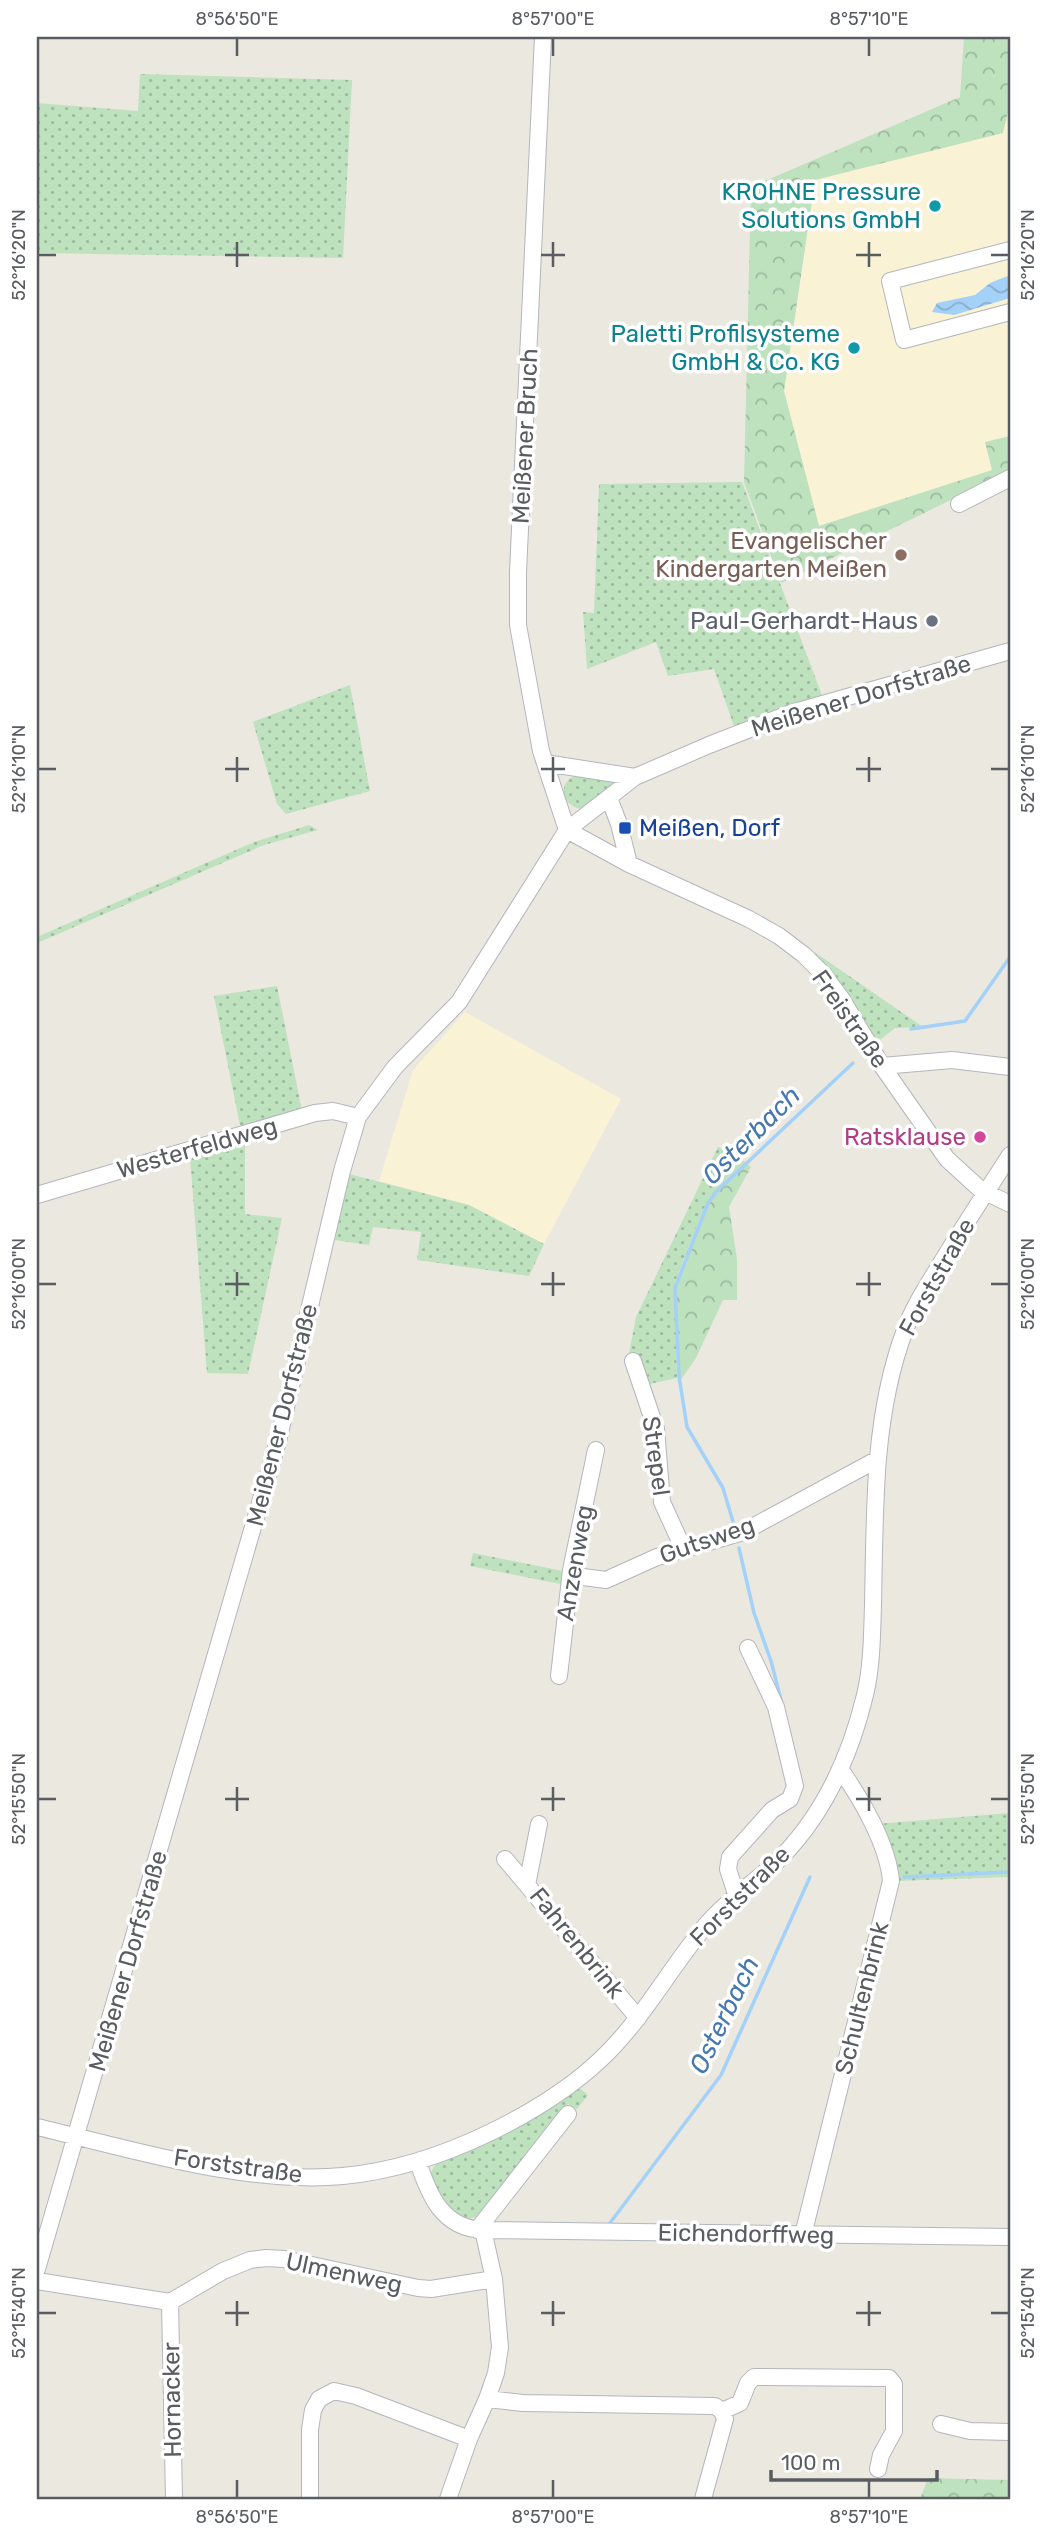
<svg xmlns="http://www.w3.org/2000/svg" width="1047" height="2536" font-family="Rubik,sans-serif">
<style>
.commercial{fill:#faf2d5}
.green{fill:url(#green-dots)}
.forest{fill:url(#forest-crowns)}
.water{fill:url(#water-waves)}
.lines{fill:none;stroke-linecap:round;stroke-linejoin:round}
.stream{stroke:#a3d1f8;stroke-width:3.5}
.minor-casing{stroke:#b3b6ba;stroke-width:18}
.minor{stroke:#fff;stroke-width:16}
.ticks{fill:none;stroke:#595c60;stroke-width:2.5}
.culture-dot{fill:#0f9aa8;stroke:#fff;stroke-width:2.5}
.education-dot{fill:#8d6e63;stroke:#fff;stroke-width:2.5}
.worship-dot{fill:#6b7280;stroke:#fff;stroke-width:2.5}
.transit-dot{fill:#1a4fb4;stroke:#fff;stroke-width:2.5}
.hotel-dot{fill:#d1479c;stroke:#fff;stroke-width:2.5}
.labels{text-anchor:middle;stroke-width:7;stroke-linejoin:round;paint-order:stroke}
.culture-label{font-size:24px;fill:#0d838f;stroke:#fff;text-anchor:end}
.street-label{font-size:24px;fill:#595c60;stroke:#fff}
.education-label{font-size:24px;fill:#785e54;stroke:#fff;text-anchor:end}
.worship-label{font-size:24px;fill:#5b616d;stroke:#fff;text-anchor:end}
.transit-label{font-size:24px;fill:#164399;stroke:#fff;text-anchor:start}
.hotel-label{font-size:24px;fill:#b23c85;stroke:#fff;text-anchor:end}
.water-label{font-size:26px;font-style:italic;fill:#4578b0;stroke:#fff}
.neatline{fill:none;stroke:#595c60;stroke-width:2.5}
.ticks-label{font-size:18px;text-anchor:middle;fill:#595c60}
</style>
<defs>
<pattern id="green-dots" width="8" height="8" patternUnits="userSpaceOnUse" patternTransform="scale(1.75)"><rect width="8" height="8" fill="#bee1be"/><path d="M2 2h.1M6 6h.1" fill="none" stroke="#9dba9e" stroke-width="1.8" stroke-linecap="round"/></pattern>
<pattern id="forest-crowns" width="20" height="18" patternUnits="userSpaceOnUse" patternTransform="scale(1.75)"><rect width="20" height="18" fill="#bee1be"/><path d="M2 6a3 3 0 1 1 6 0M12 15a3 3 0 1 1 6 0" fill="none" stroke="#9dba9e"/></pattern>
<pattern id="water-waves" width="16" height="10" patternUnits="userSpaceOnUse" patternTransform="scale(1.75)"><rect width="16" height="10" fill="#a3d1f8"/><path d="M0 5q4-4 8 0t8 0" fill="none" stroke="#88adcc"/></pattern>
</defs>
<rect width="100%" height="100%" fill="#ebe8e0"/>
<!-- commercial -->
<path class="commercial" d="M1010,104V436L985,442L992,470L819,526L784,391L815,180L1002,133Z
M465,1012L621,1099L544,1244L469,1205L379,1181L413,1070Z"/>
<!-- green -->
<path class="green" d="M140,74L352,80L343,258L37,253V103L138,111Z
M742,482L823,698L734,726L714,669L668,676L656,642L587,669L583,612L594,613L599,484Z
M350,685L370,791L286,814L277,804L253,722Z
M580,774L615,782V786L582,809C559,806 557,779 580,774Z
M309,825L318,830L264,845L37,943V937L254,842Z
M813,951L923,1027L895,1028L875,1044Z
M277,986L302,1111L241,1130L214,996Z
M245,1143V1214L282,1218L248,1374L207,1373L190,1157Z
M718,1147L746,1162L713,1190L702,1212L675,1282L677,1378L645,1385L635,1354H629L636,1317Z
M349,1174L469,1205L544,1244L529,1276L417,1260L421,1232L373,1227L369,1245L335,1240Z
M473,1553L568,1572L565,1585L470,1566Z
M1010,1813V1877L896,1881L876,1824Z
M577,2086L588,2095L577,2109L568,2104L489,2208C468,2228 454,2217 440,2195C437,2191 432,2185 430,2180C429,2174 433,2168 436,2164Z"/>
<!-- forest -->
<path class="forest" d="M964,37H1010V104L1003,133L815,180L784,391L819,526L992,470L985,442L1010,436V471L781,583L744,482L751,187L960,97Z
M746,1162L751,1167L729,1207L737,1259V1300H723L696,1358L678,1384L675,1283L702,1212L713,1190Z
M928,2478L1010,2480V2499H920Z"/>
<!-- water -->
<path class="water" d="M1010,275V298L954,315L932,312L937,303L975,295L990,283Z"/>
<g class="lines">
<!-- stream -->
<path class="stream" d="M911,1029L965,1021L1010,957
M734,1525L723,1488L687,1427L679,1376L675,1288L708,1203L716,1192L853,1063
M739,1548L754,1613L771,1661L782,1704
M904,1877L1010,1872
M607,2227L721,2075L810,1877"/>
<defs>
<path id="minor" d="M543,37L518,572V625L541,751L567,830
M1010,250L890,281L904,340L1010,312
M959,504L1010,478
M545,763L635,777
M609,798L619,824L629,864
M567,830L629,864L749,919L779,936L804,955L824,975L841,998L882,1066L947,1159L981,1190L1010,1204
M882,1066L952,1060L1010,1067
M37,1195L315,1113L333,1111L358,1117
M633,1361L656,1429L662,1502L683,1548
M571,1570L576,1576L606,1580L657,1557L743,1532L878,1459
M559,1676L571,1570L596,1450
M539,1824L527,1885L638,2018
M505,1859L527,1885
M736,1894L728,1869L730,1857L772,1810L790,1799L795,1786L776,1707L748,1648
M37,2127C132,2149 245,2185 343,2176C395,2171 444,2155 491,2132C530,2113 568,2090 600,2060C642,2021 669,1969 706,1925C725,1902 750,1886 773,1865C821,1821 850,1758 865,1695C872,1666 872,1635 873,1605C874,1556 874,1507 878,1458C882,1414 889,1372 905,1330C912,1310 924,1291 935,1273C959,1233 985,1194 1010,1155
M418,2162C429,2195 442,2228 483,2230L494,2279L500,2347L496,2373L487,2399L469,2439L448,2499
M477,2230L568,2114
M483,2230L1010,2237
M803,2235L891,1881C888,1845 861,1798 840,1769
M37,2269L278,1441L342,1171L358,1117L395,1067L459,1002L567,830L635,777L709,745L791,713L1010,651
M37,2281L170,2302L223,2271L250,2260L266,2258L284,2259L418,2288L431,2289L494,2279
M170,2302L174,2499
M487,2399L523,2403L715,2406L722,2411L725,2419L703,2499
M722,2411L740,2403L748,2383L754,2377L889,2378L894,2384V2431L881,2455L878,2469
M941,2424L970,2431L1010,2432
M310,2499V2430L313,2410L319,2399L334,2391L356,2396L469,2439"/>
</defs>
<!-- minor casing -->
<use href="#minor" class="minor-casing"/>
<!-- minor -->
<use href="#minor" class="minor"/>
</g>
<!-- ticks -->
<path class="ticks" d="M237,38V56M553,38V56M869,38V56M237,242V267M553,242V267M869,242V267M38,255H56M225,255H249M541,255H565M856,255H881M991,255H1009M237,757V782M553,757V782M869,757V782M38,769H56M225,769H249M541,769H565M856,769H881M991,769H1009M237,1272V1296M553,1272V1296M869,1272V1296M38,1284H56M225,1284H249M541,1284H565M856,1284H881M991,1284H1009M237,1787V1811M553,1787V1811M869,1787V1811M38,1799H56M225,1799H249M541,1799H565M856,1799H881M991,1799H1009M237,2301V2326M553,2301V2326M869,2301V2326M38,2313H56M225,2313H249M541,2313H565M856,2313H881M991,2313H1009M237,2480V2498M553,2480V2498M869,2480V2498"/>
<!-- markers -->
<g class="culture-dot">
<circle cx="935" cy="206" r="7"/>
<circle cx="854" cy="348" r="7"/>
</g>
<circle class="education-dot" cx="901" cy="555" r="7"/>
<circle class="worship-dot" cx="932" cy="621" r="7"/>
<rect class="transit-dot" x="618" y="821" width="14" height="14" rx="3.5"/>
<circle class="hotel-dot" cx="980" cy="1137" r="7"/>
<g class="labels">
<!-- culture labels -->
<g class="culture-label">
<text x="921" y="200">KROHNE Pressure<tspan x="921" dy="28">Solutions GmbH</tspan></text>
<text x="840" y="342">Paletti Profilsysteme<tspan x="840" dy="28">GmbH &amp; Co. KG</tspan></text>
</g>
<!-- street labels -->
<g class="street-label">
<text transform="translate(525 436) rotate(-87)" y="8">Meißener Bruch</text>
<text transform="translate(861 696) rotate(-17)" y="8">Meißener Dorfstraße</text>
<text transform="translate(850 1019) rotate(55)" y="8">Freistraße</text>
<text transform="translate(197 1148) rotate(-16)" y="8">Westerfeldweg</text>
<text transform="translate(937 1277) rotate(-61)" y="8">Forststraße</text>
<text transform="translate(282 1415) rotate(-76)" y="8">Meißener Dorfstraße</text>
<text transform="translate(656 1456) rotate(82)" y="8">Strepel</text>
<text transform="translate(707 1540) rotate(-19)" y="8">Gutsweg</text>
<text transform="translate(575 1563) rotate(-80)" y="8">Anzenweg</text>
<text transform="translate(740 1896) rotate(-45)" y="8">Forststraße</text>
<text transform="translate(577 1943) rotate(51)" y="8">Fahrenbrink</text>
<text transform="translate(128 1961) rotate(-74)" y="8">Meißener Dorfstraße</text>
<text transform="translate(862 1998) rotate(-76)" y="8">Schultenbrink</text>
<text transform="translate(238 2166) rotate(8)" y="8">Forststraße</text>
<text transform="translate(746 2234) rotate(1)" y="8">Eichendorffweg</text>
<text transform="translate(344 2273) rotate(12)" y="8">Ulmenweg</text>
<text transform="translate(172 2400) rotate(-91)" y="8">Hornacker</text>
</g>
<!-- education labels -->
<g class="education-label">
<text x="887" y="549">Evangelischer<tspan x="887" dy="28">Kindergarten Meißen</tspan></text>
</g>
<!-- worship labels -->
<g class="worship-label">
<text x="918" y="629">Paul-Gerhardt-Haus</text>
</g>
<!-- transit labels -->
<g class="transit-label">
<text x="639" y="836">Meißen, Dorf</text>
</g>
<!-- hotel labels -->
<g class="hotel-label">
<text x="966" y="1145">Ratsklause</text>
</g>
<!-- water labels -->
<g class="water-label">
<text transform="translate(751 1135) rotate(-45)" y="9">Osterbach</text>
<text transform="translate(724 2015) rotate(-64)" y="9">Osterbach</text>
</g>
</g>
<!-- border -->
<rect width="1047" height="2536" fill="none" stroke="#ffffff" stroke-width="77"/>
<!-- scale -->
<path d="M771 2470v10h166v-10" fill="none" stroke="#595c60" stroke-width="3.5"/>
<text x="781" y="2470" font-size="21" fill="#595c60" stroke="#ffffff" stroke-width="5" paint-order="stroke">100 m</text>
<rect x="38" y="38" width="971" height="2460" class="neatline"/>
<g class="ticks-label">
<text x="237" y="25">8°56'50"E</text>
<text x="553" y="25">8°57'00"E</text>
<text x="869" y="25">8°57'10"E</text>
<text transform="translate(19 255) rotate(-90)" y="6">52°16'20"N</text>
<text transform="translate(1028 255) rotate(-90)" y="6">52°16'20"N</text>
<text transform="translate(19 769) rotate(-90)" y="6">52°16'10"N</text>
<text transform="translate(1028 769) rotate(-90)" y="6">52°16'10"N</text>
<text transform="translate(19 1284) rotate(-90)" y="6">52°16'00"N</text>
<text transform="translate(1028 1284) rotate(-90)" y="6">52°16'00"N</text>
<text transform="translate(19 1799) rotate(-90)" y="6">52°15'50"N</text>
<text transform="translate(1028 1799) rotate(-90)" y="6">52°15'50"N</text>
<text transform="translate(19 2313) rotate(-90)" y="6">52°15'40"N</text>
<text transform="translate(1028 2313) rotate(-90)" y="6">52°15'40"N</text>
<text x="237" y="2523">8°56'50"E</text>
<text x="553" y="2523">8°57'00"E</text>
<text x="869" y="2523">8°57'10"E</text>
</g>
</svg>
